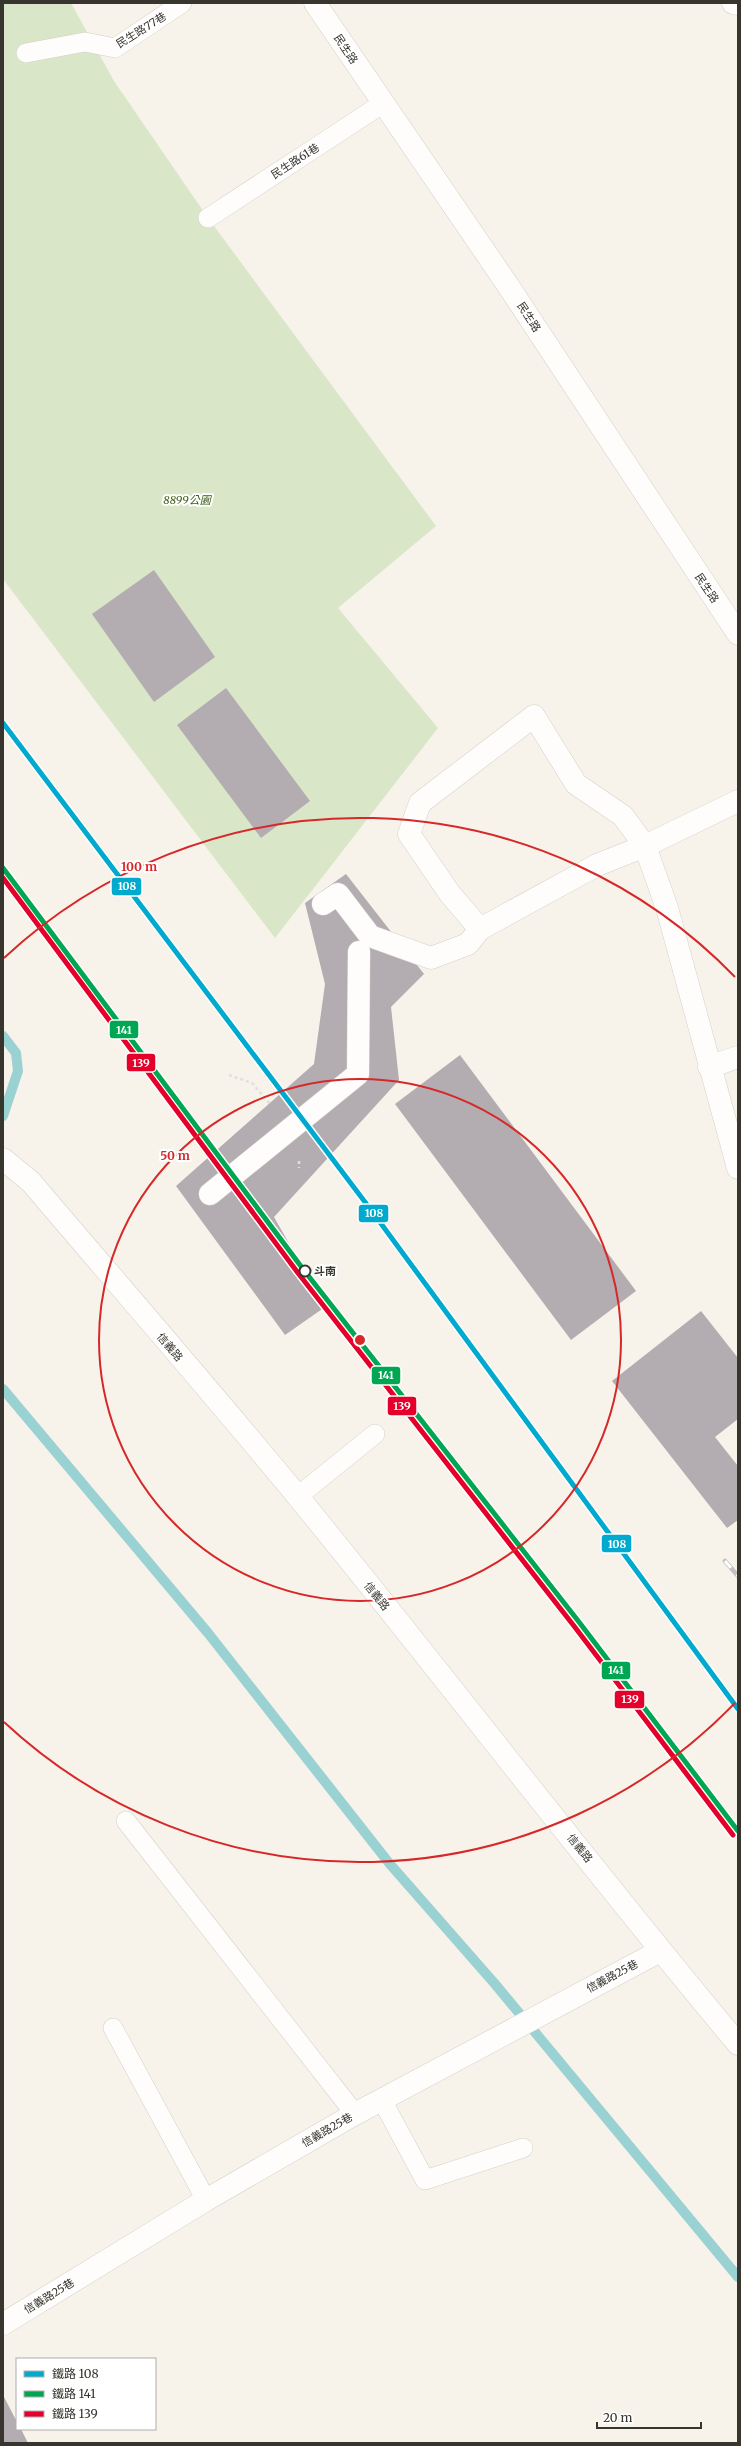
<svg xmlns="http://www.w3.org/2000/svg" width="741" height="2446" font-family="Merriweather,'Noto Sans TC',serif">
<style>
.park{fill:#d9e6c8}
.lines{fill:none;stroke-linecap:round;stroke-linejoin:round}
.stream{stroke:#9ad1d3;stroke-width:10}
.building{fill:#b3acb1}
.service-casing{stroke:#d3d0c8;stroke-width:20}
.pedestrian-casing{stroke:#d3d0c8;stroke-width:23}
.minor-casing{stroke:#d3d0c8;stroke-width:23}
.tertiary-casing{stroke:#d3d0c8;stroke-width:23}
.path{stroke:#e0dfdc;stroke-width:2.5;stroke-dasharray:3 3;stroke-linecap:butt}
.service{stroke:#fefdfc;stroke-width:19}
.pedestrian{stroke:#fefdfc;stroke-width:22}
.minor{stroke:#fefdfc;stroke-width:22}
.tertiary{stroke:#fefdfc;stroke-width:22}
.rail-casing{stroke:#c1c1bf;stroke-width:4.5}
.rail{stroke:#fff;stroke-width:3;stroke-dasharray:9;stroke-linecap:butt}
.rail-1-casing{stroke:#fff;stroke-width:8}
.rail-2-casing{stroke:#fff;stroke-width:8}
.rail-3-casing{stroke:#fff;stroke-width:8}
.rail-1{stroke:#00a9ce;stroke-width:5}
.rail-2{stroke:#00a651;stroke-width:5}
.rail-3{stroke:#e4002b;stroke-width:5}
.ring{fill:none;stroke:#d62828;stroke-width:2}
.stop-dot{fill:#fff;stroke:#37352e;stroke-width:2}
.labels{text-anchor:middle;stroke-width:4;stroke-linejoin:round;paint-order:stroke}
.street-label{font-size:11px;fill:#37352e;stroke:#fff}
.park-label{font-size:11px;font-style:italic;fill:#395c0f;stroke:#fff}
.stop-label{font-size:11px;font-weight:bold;fill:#37352e;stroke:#fff;text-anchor:start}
.centre{fill:#d62828;stroke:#fff;stroke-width:2}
.ring-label{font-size:12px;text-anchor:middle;font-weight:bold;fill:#d62828;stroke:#fff;stroke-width:4;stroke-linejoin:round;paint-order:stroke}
.line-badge{stroke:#fff;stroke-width:1.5}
.badge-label{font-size:11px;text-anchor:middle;font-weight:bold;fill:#fff}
</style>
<rect width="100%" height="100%" fill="#f7f3ea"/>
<!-- park -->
<path class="park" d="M3,3H71L114,81L208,218L436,526L338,608L438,728L275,938L3,579Z"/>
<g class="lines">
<!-- stream -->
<path class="stream" d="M3,1036L16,1053L18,1071L3,1116
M3,1389L208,1633L389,1863L495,1984L738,2277"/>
</g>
<!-- building -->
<path class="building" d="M154,570L215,657L154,702L92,614Z
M226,688L310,801L261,838L177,725Z
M346,874L424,974L391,1007L399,1080L274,1217L325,1307L285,1335L176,1186L314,1064L325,984L305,903Z
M460,1055L636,1291L571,1340L395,1104Z
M701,1311L738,1358V1419L715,1437L738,1466V1520L727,1528L612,1381Z
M3,2395L17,2422V2429H21L28,2443H3Z"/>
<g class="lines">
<defs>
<path id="service" d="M26,53L85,42L115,48L182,3
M208,218L382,104
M297,1497L375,1434
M126,1821L355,2114
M113,2028L206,2200
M382,2100L425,2180L523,2148"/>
<path id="pedestrian" d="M323,904L338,894L370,936L431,958L468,944L480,929
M210,1194L358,1074L359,952"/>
<path id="minor" d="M315,3L507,284L738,634
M733,3L738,4
M738,801L645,846L597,865L480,929L450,894L409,834L420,803L534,716L576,784L623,816L645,846L667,908L738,1168
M709,1067L738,1057
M3,2324L206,2200L355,2114L660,1951"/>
<path id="tertiary" d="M3,1159L31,1182C120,1287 211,1391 299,1498C447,1679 588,1865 738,2044"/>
</defs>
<!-- service casing -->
<use href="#service" class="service-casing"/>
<!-- pedestrian casing -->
<use href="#pedestrian" class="pedestrian-casing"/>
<!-- minor casing -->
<use href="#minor" class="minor-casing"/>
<!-- tertiary casing -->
<use href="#tertiary" class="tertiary-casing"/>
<!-- path -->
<path class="path" d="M229,1075L252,1083L271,1105
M299,1161V1168"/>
<!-- service -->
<use href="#service" class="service"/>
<!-- pedestrian -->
<use href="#pedestrian" class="pedestrian"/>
<!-- minor -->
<use href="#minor" class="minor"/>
<!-- tertiary -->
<use href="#tertiary" class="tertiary"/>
<defs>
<path id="rail" d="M725,1561L738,1576"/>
</defs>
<!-- rail casing -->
<use href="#rail" class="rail-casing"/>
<!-- rail -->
<use href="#rail" class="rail"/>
<defs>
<path id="rail-1" d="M3,723L371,1210L738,1709"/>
<path id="rail-2" d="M3,868L303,1269L579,1622L738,1831"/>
<path id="rail-3" d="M3,878L298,1273L574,1626L733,1835"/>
</defs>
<!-- rail-1 casing -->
<use href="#rail-1" class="rail-1-casing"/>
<!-- rail-2 casing -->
<use href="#rail-2" class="rail-2-casing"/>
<!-- rail-3 casing -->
<use href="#rail-3" class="rail-3-casing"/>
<!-- rail-1 -->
<use href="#rail-1" class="rail-1"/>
<!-- rail-2 -->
<use href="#rail-2" class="rail-2"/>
<!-- rail-3 -->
<use href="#rail-3" class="rail-3"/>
</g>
<!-- distance rings -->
<g class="ring">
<circle cx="360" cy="1340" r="261"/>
<path d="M735 1703A522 522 0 0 1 4 1722M4 958A522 522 0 0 1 735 977"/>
</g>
<!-- markers -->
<circle class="stop-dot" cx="305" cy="1271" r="5.5"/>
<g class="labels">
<!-- street labels -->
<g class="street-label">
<text transform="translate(141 30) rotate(-32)" y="4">民生路77巷</text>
<text transform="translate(346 49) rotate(56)" y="4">民生路</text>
<text transform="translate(295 161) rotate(-33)" y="4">民生路61巷</text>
<text transform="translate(529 317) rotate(57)" y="4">民生路</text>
<text transform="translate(707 588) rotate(56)" y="4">民生路</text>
<text transform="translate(170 1347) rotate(50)" y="4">信義路</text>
<text transform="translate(377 1596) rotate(51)" y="4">信義路</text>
<text transform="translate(580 1848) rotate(51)" y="4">信義路</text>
<text transform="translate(612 1976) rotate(-28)" y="4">信義路25巷</text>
<text transform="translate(327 2130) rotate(-30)" y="4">信義路25巷</text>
<text transform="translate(49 2296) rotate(-31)" y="4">信義路25巷</text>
</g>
<!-- park labels -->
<g class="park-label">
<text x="187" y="504">8899公園</text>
</g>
<!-- stop labels -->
<g class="stop-label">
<text x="314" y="1275">斗南</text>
</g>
</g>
<circle cx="360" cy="1340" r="6" class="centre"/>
<g class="ring-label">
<text x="139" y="871">100 m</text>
<text x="175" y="1160">50 m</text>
</g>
<g class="line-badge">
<rect x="111" y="877" width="31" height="19" rx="4" fill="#00a9ce"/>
<rect x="109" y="1020" width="30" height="19" rx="4" fill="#00a651"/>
<rect x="126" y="1053" width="30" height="19" rx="4" fill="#e4002b"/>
<rect x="358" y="1204" width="31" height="19" rx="4" fill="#00a9ce"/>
<rect x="371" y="1366" width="30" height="19" rx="4" fill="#00a651"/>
<rect x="387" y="1396" width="30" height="20" rx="4" fill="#e4002b"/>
<rect x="601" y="1534" width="31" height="19" rx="4" fill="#00a9ce"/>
<rect x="601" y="1661" width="30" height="19" rx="4" fill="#00a651"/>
<rect x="614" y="1690" width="31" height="19" rx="4" fill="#e4002b"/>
</g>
<g class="badge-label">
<text x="127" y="890">108</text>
<text x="124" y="1034">141</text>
<text x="141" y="1067">139</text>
<text x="374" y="1217">108</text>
<text x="386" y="1379">141</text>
<text x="402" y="1410">139</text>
<text x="617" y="1548">108</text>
<text x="616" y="1674">141</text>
<text x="630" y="1703">139</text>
</g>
<!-- border -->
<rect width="741" height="2446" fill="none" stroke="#37352e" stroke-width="8"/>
<!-- legend -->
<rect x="16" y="2358" width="140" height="72" fill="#ffffff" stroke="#afaeab"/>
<rect x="24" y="2371" width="20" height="6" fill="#00a9ce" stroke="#afaeab"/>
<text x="52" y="2378" font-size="12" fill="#37352e">鐵路 108</text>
<rect x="24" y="2391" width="20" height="6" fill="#00a651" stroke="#afaeab"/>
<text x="52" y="2398" font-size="12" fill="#37352e">鐵路 141</text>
<rect x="24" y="2411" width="20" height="6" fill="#e4002b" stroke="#afaeab"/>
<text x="52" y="2418" font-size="12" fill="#37352e">鐵路 139</text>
<!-- scale -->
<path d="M597 2422v6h104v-6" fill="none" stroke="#37352e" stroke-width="2"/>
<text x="603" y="2422" font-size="12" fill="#37352e" stroke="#ffffff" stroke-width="3" paint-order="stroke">20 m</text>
</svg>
